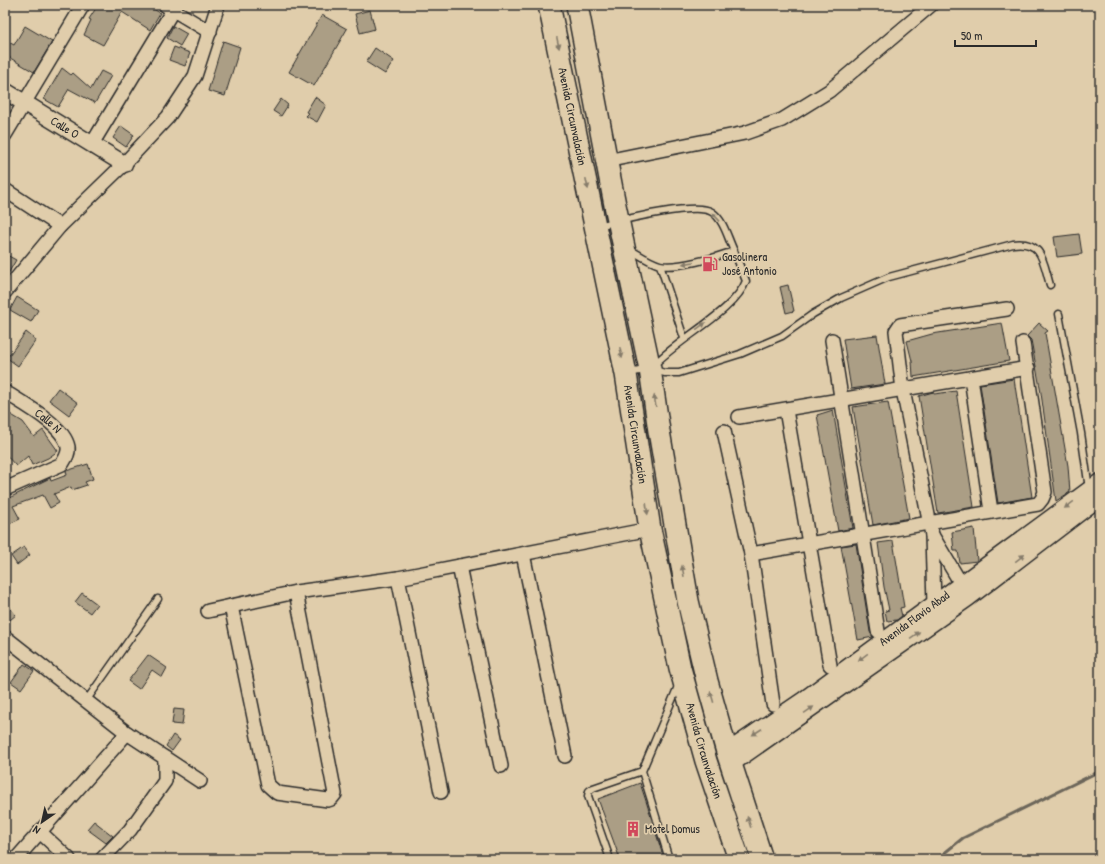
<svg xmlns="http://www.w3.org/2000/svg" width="1105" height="864" font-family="'Patrick Hand',sans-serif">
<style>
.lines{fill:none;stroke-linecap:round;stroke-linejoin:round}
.stream{stroke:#6c665a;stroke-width:3}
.building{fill:#ab9e85;stroke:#2b2b2b}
.service-casing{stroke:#2b2b2b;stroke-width:9}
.minor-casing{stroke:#2b2b2b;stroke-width:16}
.tertiary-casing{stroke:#2b2b2b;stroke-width:19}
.trunk-casing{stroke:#2b2b2b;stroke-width:24}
.service{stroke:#e0cdab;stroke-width:6}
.minor{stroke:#e0cdab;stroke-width:13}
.tertiary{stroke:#e0cdab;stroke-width:16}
.trunk{stroke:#e0cdab;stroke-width:21}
.oneway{fill:#867c6b}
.labels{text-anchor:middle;stroke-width:3.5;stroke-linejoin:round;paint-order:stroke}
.street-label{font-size:12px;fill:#2b2b2b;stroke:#e0cdab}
.poi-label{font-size:12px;fill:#2b2b2b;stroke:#e0cdab;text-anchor:start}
</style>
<rect width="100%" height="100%" fill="#e0cdab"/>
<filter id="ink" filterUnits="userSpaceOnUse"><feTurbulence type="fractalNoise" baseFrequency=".025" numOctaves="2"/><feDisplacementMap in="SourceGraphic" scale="8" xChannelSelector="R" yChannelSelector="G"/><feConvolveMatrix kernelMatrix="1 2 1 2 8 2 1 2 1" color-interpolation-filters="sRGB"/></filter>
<g filter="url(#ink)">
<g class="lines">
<!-- stream -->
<path class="stream" d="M937,859L963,838L1100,771"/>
</g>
<!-- building -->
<path class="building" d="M98,5H147L160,13L150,30L122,12L103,45L84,35L91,20L89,19Z
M370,10L375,29L360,33L355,14Z
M322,15L347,29L314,86L289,72Z
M25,26L52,42L34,72L5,55V40L14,45Z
M173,26L187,34L180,46L167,38Z
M223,41L240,47L225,96L208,91Z
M174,47L190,53L185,66L169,60Z
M375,48L394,61L385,74L366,62Z
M62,68L71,75L73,73L91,89L101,71L111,76L95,103L69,89L58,107L44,99Z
M315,97L326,105L317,122L306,116L309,113L306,112Z
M281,99L288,105L281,116L273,111Z
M121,126L134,135L126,147L113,138Z
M1079,234L1082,254L1057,257L1054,237Z
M5,254L16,260L5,279Z
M788,285L794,311L786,313L780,287Z
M17,297L38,310L31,322L10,310Z
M1002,323L1009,361L913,377L912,361L907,341L932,334Z
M1039,323L1048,331L1045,333L1068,466L1070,492L1056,501L1041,393L1031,340L1027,336Z
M26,332L36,340L18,366L7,358Z
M877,335L885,384L851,389L843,339Z
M1014,379L1032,497L998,503L980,384Z
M58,388L78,403L69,415L49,400Z
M956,391L974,507L938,513L919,396L933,392L934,394Z
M888,402L909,518L873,525L853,407Z
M833,410L853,528L838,531L817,415Z
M5,411L23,422L34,437L43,430L58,451L48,458L32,465L28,456L16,466L5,454Z
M88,464L93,479L85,482L87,485L72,490L71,487L54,494L59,503L50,508L43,495L13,506L20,519L9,524L5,517V497L9,498L50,478L51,481L67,475L66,471Z
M974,528L977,561L960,563L958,551H954L952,532Z
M893,541L904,607L900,608L902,616L897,620L887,621L885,611L889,610L884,587L878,543Z
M856,544L870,632L873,637L858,640L841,546Z
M24,547L30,555L17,565L11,556Z
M82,593L97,604L90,613L75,602Z
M5,603L16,615L5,624Z
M148,655L167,668L162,677L152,670L139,689L128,681Z
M24,664L34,671L21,689L11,682Z
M174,709L184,710L182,725L172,724Z
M173,735L180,740L172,751L166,746Z
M640,783L646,801L664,859H620L598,799Z
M94,821L113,836L106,843L87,829Z"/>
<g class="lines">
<defs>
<path id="service" d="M598,226C619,221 695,201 712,212C724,220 728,239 734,251
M629,249C638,254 649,262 660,265C676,269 717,257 734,251L746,281C735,311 678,339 654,365
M660,265L684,338
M1059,314L1081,433L1089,489
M629,373L650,369L665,373H679L740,354L782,336L813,314L841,298L889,277L1013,244C1043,240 1043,262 1050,285
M86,701L158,599
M610,859L588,796L589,791L593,788L642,771
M669,859L642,771L679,684"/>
<g id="minor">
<path d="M165,5L210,32"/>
<path d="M5,135L83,5"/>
<path d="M92,144L173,10"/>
<path d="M606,161L745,133L782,120L829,91L931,5"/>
<path d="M5,190L60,226"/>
<path d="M5,292L60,226L124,164L168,117L195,76L218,5"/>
<path d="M832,340L878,631"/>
<path d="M971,378L991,511"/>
<path id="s1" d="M5,392C22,403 64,425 68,447C69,454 65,459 62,464L5,489"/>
<path d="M786,410L830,665"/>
<path d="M739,417L1028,368"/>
<path d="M724,431L751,554L773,704"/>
<path d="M932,535L966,592"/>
<path d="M523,554L565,756"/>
<path d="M751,554L1038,504L1042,499L1045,492L1023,343"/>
<path d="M459,566L501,766"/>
<path d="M398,578L441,792"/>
<path d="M231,606L268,785L277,793L328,800L331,799L335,794L296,592"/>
<path d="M208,611L296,592L398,578L650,529"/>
<path d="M937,611L934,605L932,535L903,390L896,331L900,325L1007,309"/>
<path d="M5,637L127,733L200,781"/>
<path d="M40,832L69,859"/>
<path d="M16,859L127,733"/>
<path d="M102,859L130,830L165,781V758"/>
</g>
<g id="tertiary">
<path id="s2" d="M5,91L124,164"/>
<path id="s3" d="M727,752L805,699L1100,482"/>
<path d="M731,764L968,598L1100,497"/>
</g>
<g id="trunk">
<path id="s4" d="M549,5L626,374L650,529L680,668L706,761L739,859"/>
<path d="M577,5L615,205L650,369L659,431L688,601L707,681L727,752L762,859"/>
</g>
</defs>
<!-- service casing -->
<use href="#service" class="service-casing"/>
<!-- minor casing -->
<use href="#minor" class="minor-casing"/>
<!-- tertiary casing -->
<use href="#tertiary" class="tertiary-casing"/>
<!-- trunk casing -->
<use href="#trunk" class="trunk-casing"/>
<!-- service -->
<use href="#service" class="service"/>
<!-- minor -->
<use href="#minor" class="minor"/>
<!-- tertiary -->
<use href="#tertiary" class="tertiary"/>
<!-- trunk -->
<use href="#trunk" class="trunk"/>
</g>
<!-- one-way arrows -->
<defs><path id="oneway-solid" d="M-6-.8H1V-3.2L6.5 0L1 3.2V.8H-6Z"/></defs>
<g class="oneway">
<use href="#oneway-solid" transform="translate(558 43) rotate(78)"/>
<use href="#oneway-solid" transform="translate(587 184) rotate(78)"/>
<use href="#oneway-solid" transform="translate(716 217) rotate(-133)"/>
<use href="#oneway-solid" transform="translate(688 263) rotate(171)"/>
<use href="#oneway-solid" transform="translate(701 326) rotate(-36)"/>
<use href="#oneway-solid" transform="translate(621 353) rotate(78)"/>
<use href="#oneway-solid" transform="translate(655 401) rotate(-98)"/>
<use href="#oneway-solid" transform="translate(1069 505) rotate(144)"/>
<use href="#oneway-solid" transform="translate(647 509) rotate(82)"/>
<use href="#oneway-solid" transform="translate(1020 558) rotate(-37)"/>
<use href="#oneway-solid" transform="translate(683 571) rotate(-100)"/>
<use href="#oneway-solid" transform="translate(915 635) rotate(-35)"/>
<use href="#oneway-solid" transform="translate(863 657) rotate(144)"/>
<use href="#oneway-solid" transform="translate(712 697) rotate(-106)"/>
<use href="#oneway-solid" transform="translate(809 710) rotate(-34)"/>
<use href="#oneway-solid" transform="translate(757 732) rotate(147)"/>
<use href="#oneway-solid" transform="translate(749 822) rotate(-108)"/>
</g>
</g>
<!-- icons -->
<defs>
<symbol id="fuel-bare" viewBox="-9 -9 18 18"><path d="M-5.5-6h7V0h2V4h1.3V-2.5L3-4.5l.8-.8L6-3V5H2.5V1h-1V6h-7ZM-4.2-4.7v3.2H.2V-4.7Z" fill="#d1495b" stroke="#e0cdab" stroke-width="2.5" paint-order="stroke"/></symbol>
<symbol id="building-bare" viewBox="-9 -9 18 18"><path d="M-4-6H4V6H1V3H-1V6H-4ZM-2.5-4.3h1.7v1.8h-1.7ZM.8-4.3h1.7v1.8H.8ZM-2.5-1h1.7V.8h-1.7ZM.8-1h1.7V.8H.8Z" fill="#d1495b" stroke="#e0cdab" stroke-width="2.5" paint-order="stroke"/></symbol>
</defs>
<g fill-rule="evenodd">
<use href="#fuel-bare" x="699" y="253" width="22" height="22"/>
<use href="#building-bare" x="622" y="818" width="22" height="22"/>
</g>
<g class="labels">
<!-- street labels -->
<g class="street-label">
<text dy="4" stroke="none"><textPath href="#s4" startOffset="114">Avenida Circunvalación</textPath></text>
<text dy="4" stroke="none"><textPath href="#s2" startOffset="70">Calle O</textPath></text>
<text dy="4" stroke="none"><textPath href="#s1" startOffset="52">Calle Ñ</textPath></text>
<text dy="4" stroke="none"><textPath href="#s4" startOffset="438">Avenida Circunvalación</textPath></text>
<text dy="4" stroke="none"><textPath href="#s3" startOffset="230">Avenida Flavio Abad</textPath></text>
<text dy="4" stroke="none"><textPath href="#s4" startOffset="762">Avenida Circunvalación</textPath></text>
</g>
<!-- poi labels -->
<g class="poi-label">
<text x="722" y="261">Gasolinera<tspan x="722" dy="14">José Antonio</tspan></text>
<text x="645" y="833">Motel Domus</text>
</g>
</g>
<!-- margin -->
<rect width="1105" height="864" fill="none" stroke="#e0cdab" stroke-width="20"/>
<rect x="10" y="10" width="1085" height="844" fill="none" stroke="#2b2b2b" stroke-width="1.5" filter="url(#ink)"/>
<!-- north arrow -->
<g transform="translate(42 822) rotate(214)" stroke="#e0cdab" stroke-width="3" paint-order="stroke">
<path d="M0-3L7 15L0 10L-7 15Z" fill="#2b2b2b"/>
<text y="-6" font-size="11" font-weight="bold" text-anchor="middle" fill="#2b2b2b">N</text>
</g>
<!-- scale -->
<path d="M955 40v6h81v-6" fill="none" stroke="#2b2b2b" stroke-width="2"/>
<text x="961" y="40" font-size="12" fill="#2b2b2b" stroke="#e0cdab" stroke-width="3" paint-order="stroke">50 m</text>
</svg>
